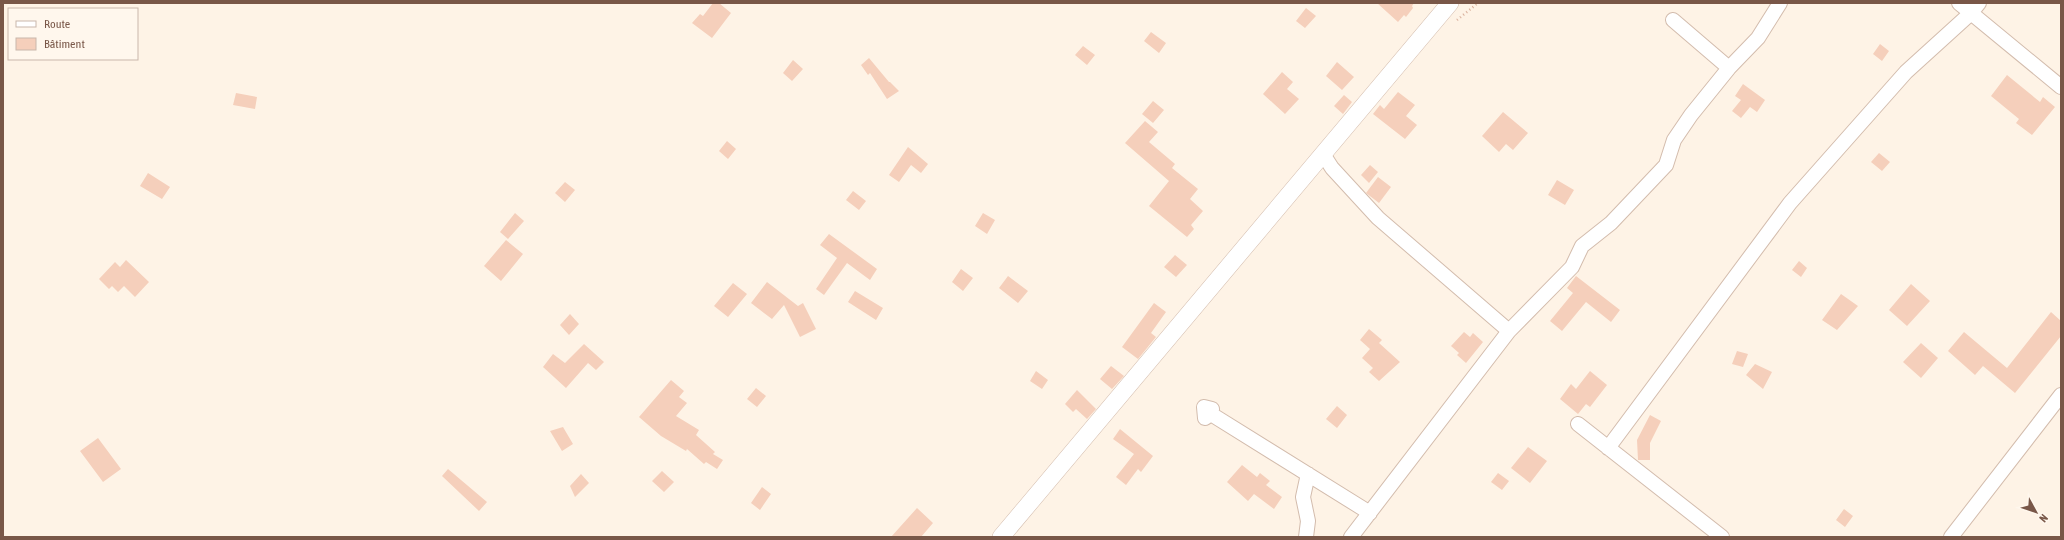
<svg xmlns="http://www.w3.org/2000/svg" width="2064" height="540" font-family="'Asap Condensed',sans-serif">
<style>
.building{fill:#f5cfbb}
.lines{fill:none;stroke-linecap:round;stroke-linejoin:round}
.minor-casing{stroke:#d3bcad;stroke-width:16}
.tertiary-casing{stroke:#d3bcad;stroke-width:18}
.path{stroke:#dab29e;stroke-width:2.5;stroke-dasharray:1 3;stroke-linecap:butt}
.minor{stroke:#fff;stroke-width:14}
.tertiary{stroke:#fff;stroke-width:17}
</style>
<rect width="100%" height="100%" fill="#fef3e6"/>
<!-- building -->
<path class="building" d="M713,3H719L731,13L712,38L692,23L700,14L703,16Z
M1377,3H1414L1412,6L1413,8L1406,17L1404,15L1398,22Z
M1306,8L1316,16L1305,28L1296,21Z
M1151,32L1166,43L1159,53L1144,41Z
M1880,44L1889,51L1882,61L1873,54Z
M1083,46L1095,55L1087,65L1075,55Z
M869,58L889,82H890L899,91L887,99L870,73L868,75L861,65Z
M793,60L803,69L792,81L783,73Z
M1337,62L1354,77L1342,90L1326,76Z
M1282,72L1293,82L1287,89L1299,99L1285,114L1263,94Z
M2007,75L2040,102L2043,97L2055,107L2032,135L2016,123L2019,119L1991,96Z
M1743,84L1765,100L1757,112L1750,107L1741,118L1732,111L1741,100L1735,96Z
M1398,92L1415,105L1406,116L1417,125L1405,139L1373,114L1380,105L1384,109Z
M236,93L257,97L255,109L233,105Z
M1344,95L1352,102L1343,114L1334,106Z
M1153,101L1164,110L1153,123L1142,114Z
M1503,112L1528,133L1513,150L1506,144L1499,152L1482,136Z
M1145,121L1158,132L1149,142L1175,164L1172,168L1198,189L1190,199L1203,211L1191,225L1194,229L1187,237L1149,206L1169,181L1125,143Z
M727,141L736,149L728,159L719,151Z
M908,147L928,164L921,173L911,165L899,182L889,175Z
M1879,153L1890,162L1882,171L1871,162Z
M1370,165L1378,172L1369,183L1361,175Z
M148,173L170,187L162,199L140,186Z
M1378,177L1391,187L1379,203L1366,193Z
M1557,180L1574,190L1565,205L1548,195Z
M565,182L575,190L565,202L555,193Z
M853,191L866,201L859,210L846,200Z
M515,213L524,221L508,239L500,232Z
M983,213L995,220L987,234L975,226Z
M829,234L877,269L870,280L847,263L824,295L816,289L837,258L820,245Z
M506,240L523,254L501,281L484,266Z
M1175,255L1187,265L1176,277L1164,267Z
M126,260L149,282L135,297L124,286L118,292L112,286L109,289L99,279L115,262L120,267Z
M1799,261L1807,268L1801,277L1792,270Z
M961,269L973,278L963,291L952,282Z
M1008,276L1028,291L1018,303L999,288Z
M1576,276L1620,310L1611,322L1586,302L1562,331L1550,321L1573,293L1567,288Z
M767,282L798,306L803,303L816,329L800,337L784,305L772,319L751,303Z
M733,283L747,294L728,317L714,306Z
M1911,284L1930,301L1907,326L1889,310Z
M855,291L883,308L876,320L848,302Z
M1841,294L1858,306L1837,330L1822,320Z
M1154,303L1166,312L1151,333L1156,337L1138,359L1122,347Z
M2051,312L2061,321V336L2015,393L1983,366L1975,375L1948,351L1964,332L2007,368Z
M570,314L579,324L569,335L560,325Z
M1369,329L1382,340L1379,343L1400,362L1379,381L1369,372L1373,368L1362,358L1370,349L1360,340Z
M1464,332L1470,337L1473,333L1483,342L1466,363L1457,355L1459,353L1451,346Z
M1921,343L1938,358L1921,378L1903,362Z
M584,344L604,362L596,370L588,363L566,388L543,367L553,354L565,363Z
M1737,351L1748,354L1743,367L1732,364Z
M1755,364L1772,372L1763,389L1746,375Z
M1111,366L1124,376L1112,389L1100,379Z
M1036,371L1048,380L1042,389L1030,381Z
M1590,371L1607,385L1590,407L1586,404L1578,414L1560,399L1571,384L1576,389Z
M671,380L684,391L679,397L687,403L676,416L699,430L696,435L715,452L713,454L723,460L717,469L706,462L704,464L687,449L686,451L661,436L639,417Z
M756,388L766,396L757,407L747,399Z
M1077,390L1096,409L1087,419L1076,409L1073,412L1065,404Z
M1337,406L1347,415L1337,428L1326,419Z
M1650,415L1661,421L1650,443V460H1638L1637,440Z
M563,427L573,444L562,451L550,431Z
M1120,429L1153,456L1141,472L1138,469L1126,485L1116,477L1134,454L1113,439Z
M98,438L121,469L103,482L80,451Z
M1528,447L1547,461L1530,483L1511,468Z
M1242,465L1257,477L1260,473L1270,481L1266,485L1282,497L1274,509L1254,494L1248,501L1227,482Z
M448,469L487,502L479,511L442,476Z
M662,471L674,482L664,492L652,481Z
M1498,473L1509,481L1502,490L1491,482Z
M581,474L589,483L575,497L570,486Z
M762,487L771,494L760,510L751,503Z
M917,508L933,523L921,537H891Z
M1844,509L1853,516L1845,527L1836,520Z"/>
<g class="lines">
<defs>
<path id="minor" d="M1959,3L2061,87
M1673,20L1729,68
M1323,154L1332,168L1378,218L1509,331
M1211,414L1205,418L1204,407L1212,409L1211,414L1370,513
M1578,424L1722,537
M1608,448L1790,203L1906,72L1971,13L1979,3
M1306,537L1308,521L1303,497L1308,474
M1351,537L1509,331L1572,267L1582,246L1611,223L1666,165L1674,140L1691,115L1729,68L1758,38L1780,3
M1951,537L2061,395"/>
<path id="tertiary" d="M1001,537L1450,3"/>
</defs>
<!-- minor casing -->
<use href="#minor" class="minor-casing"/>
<!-- tertiary casing -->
<use href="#tertiary" class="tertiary-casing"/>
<!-- path -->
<path class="path" d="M1457,20L1478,3"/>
<!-- minor -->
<use href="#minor" class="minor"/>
<!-- tertiary -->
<use href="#tertiary" class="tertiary"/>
</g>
<!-- border -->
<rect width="2064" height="540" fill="none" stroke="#795748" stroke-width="8"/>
<!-- legend -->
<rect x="8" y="8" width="130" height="52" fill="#fff7ed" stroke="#c9b7ab"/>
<rect x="16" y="21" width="20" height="6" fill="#ffffff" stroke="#c9b7ab"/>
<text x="44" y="28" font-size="12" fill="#795748">Route</text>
<rect x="16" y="38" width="20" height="12" fill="#f5cfbb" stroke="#c9b7ab"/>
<text x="44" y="48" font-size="12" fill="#795748">Bâtiment</text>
<!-- north arrow -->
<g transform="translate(2036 512) rotate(130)" stroke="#fff7ed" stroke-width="3" paint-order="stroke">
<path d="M0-3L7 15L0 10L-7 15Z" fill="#795748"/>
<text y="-6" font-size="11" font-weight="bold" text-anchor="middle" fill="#795748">N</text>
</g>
</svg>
